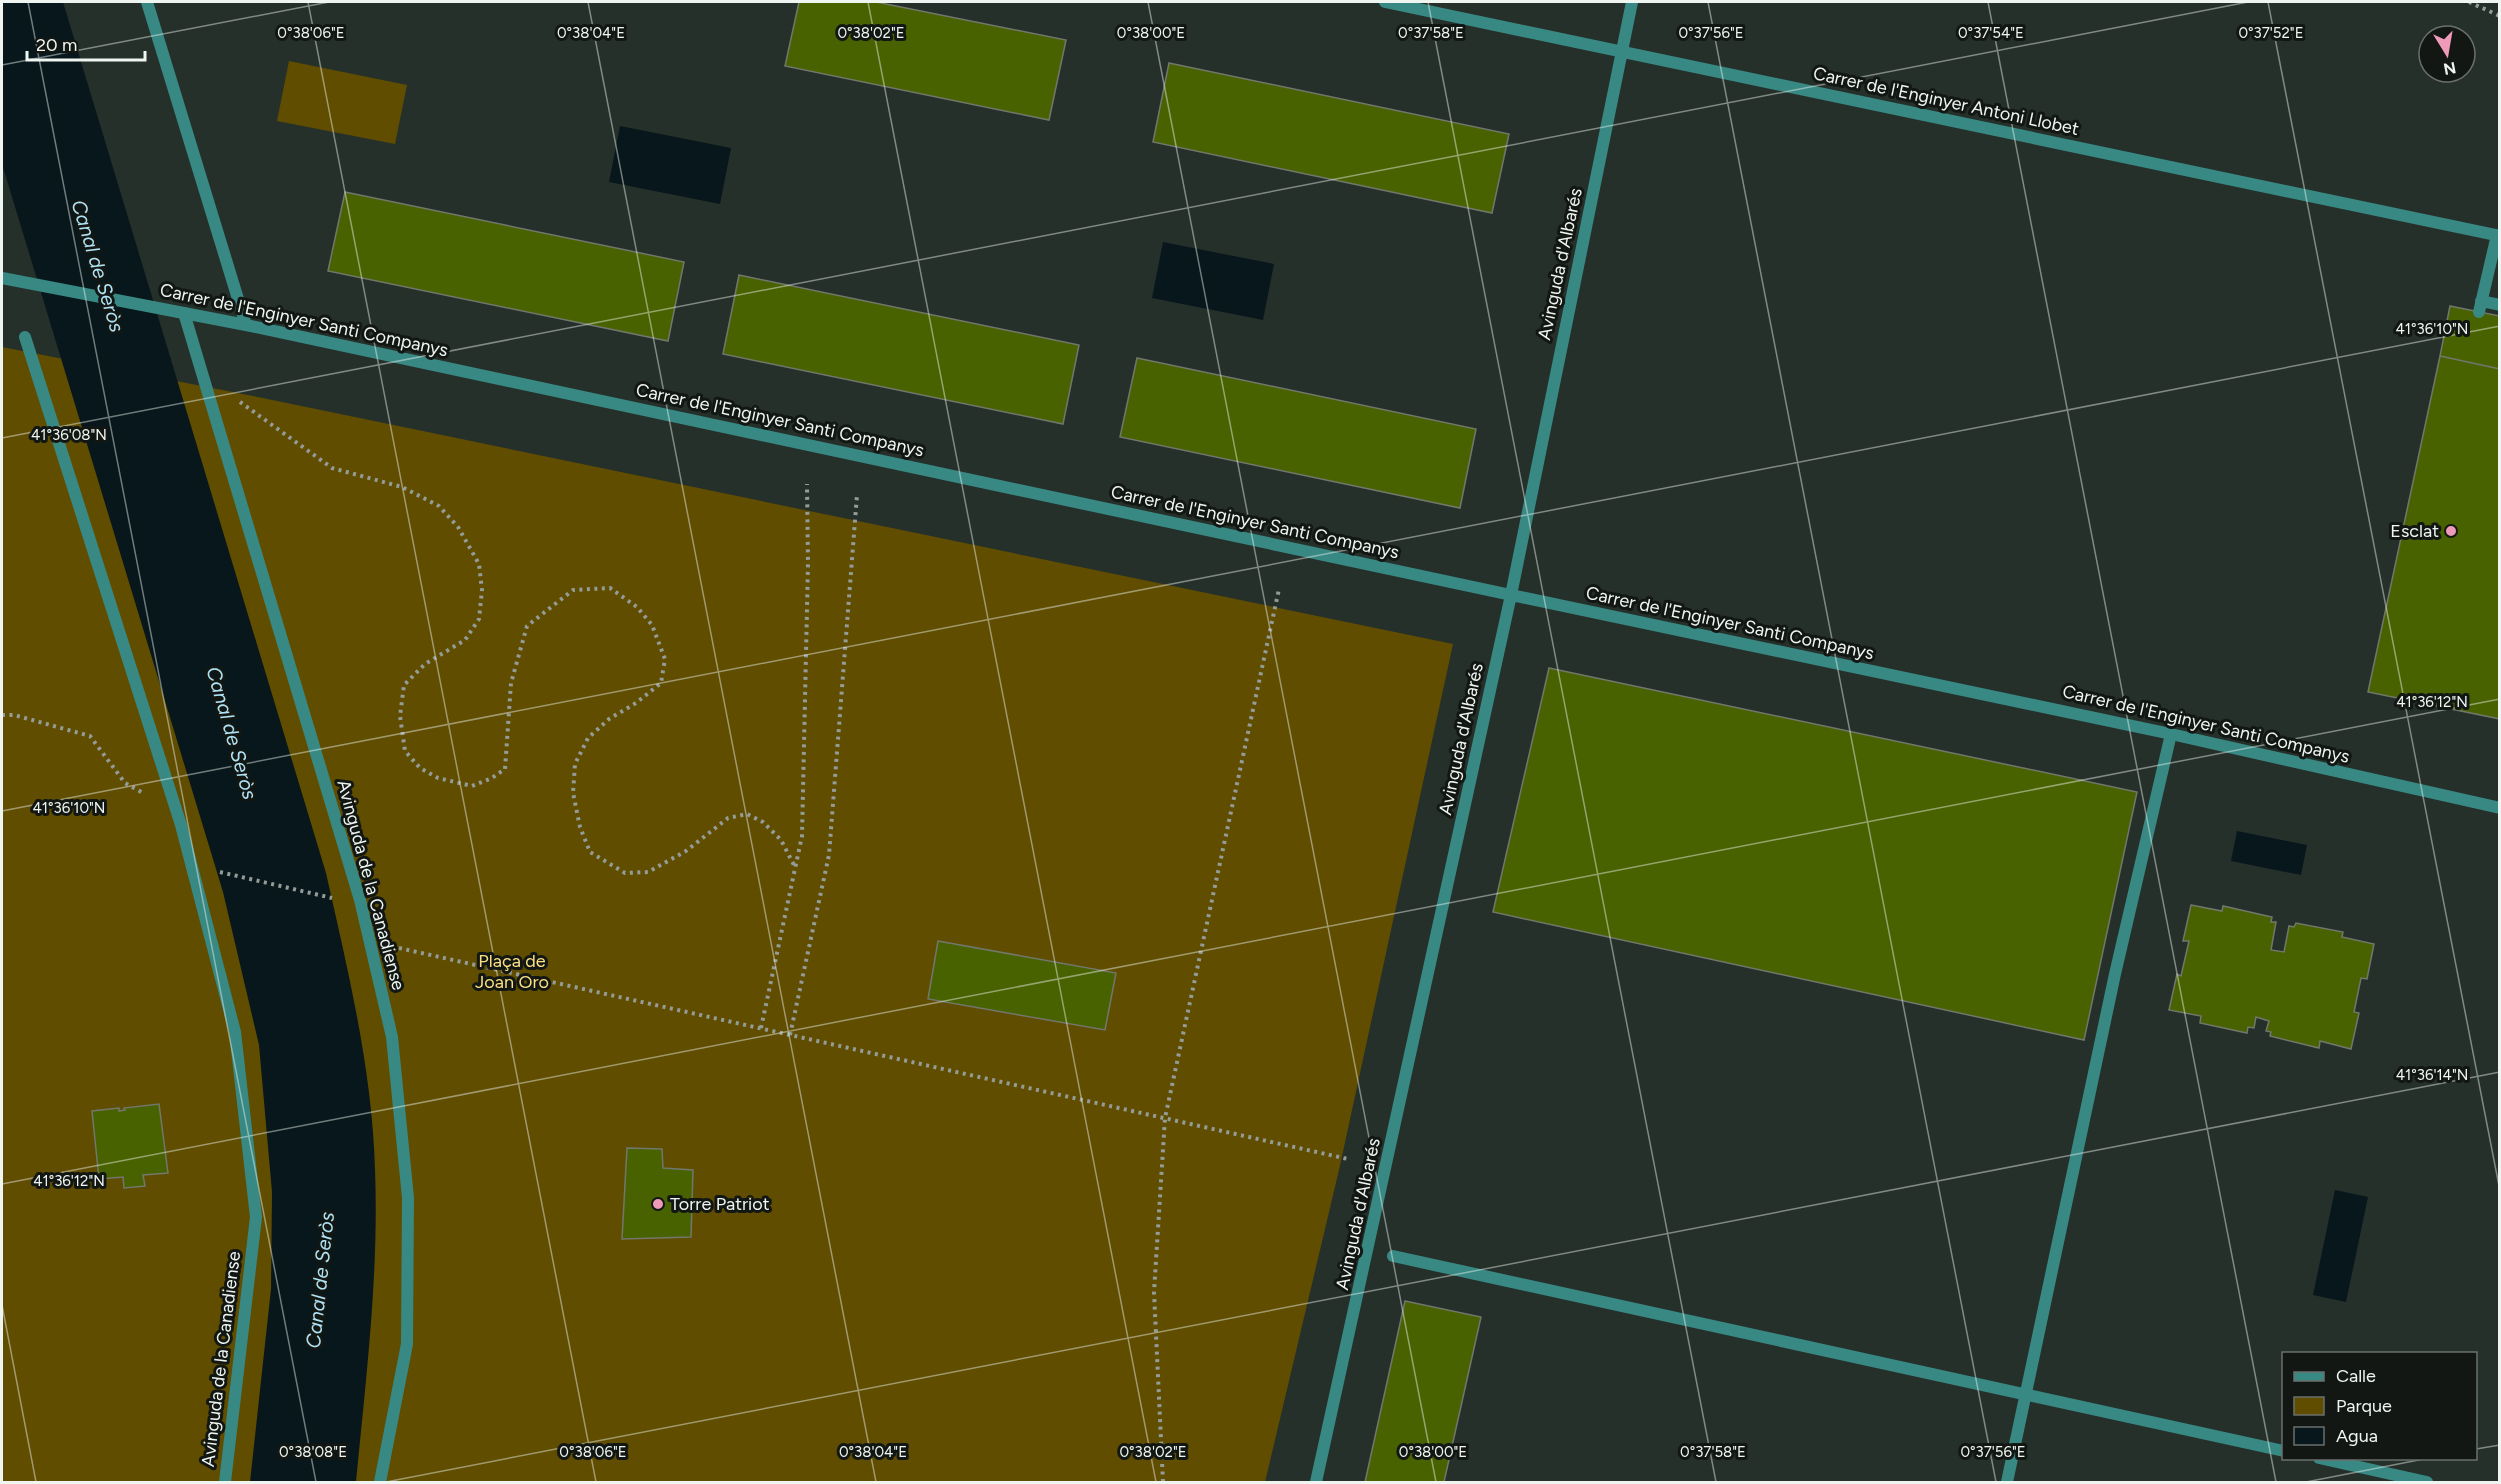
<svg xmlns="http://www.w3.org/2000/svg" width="2501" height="1484" font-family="Figtree,sans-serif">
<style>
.green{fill:#604d00}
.water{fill:#08171c}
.building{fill:#496200;stroke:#72776c;stroke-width:1.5}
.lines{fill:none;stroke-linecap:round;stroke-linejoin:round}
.path{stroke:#949c97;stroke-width:4;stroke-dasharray:3 4.5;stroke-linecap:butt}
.service{stroke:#388984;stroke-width:12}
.pedestrian{stroke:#388984;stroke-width:12}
.minor{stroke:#388984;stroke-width:12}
.ticks{fill:none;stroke:#eff6f1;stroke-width:1.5;stroke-opacity:0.45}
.poi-dot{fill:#ef9ab9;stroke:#121714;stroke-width:2}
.labels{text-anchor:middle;stroke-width:6;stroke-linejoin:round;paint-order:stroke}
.street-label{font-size:18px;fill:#eff6f1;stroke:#121714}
.poi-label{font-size:18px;fill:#eff6f1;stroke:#121714;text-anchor:end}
.park-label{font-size:18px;fill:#fbdf82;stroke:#121714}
.water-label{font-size:20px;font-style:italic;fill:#aee2f4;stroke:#121714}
.ticks-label{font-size:15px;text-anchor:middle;fill:#eff6f1;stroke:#121714;stroke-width:6;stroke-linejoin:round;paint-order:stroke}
</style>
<rect width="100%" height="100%" fill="#26302a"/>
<!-- green -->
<path class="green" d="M289,61L407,85L395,144L277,121Z
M2,347L253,396L1453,644L1339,1170L1265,1482H2Z"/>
<!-- water -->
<path class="water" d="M2,2H63L326,873C348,971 372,1068 375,1169C379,1274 366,1378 356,1482H250L271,1289L272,1192L259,1045L223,892L2,164Z
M620,126L731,148L720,204L609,182Z
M1163,242L1274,264L1263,320L1152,298Z
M2237,831L2307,845L2301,875L2231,861Z
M2335,1190L2368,1197L2346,1302L2313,1295Z"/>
<!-- building -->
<path class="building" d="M799,2H876L1066,40L1049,120L785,66Z
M1169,63L1509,134L1492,213L1153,142Z
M345,192L684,262L668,341L328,271Z
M739,275L1079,345L1063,424L723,354Z
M2450,306L2500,316V369L2440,356Z
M2440,356L2500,369V719L2368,692Z
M1137,358L1476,429L1460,508L1120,437Z
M1549,668L2137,792L2084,1040L1493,912Z
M2191,905L2222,911L2223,906L2272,917L2271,922H2276L2271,950L2284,952L2289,926L2294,927L2296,923L2343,932L2342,937L2374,944L2367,979L2361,978L2354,1012L2359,1013L2351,1049L2320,1041L2319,1048L2270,1036L2271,1032L2266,1031L2269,1021L2256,1017L2254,1028L2248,1027L2247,1033L2200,1023L2201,1016L2169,1010L2177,974L2181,976L2189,941H2183Z
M938,941L1116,973L1105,1030L928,999Z
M159,1104L168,1173L143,1175L145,1186L124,1188L123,1177L99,1179L92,1111L119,1108V1111L125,1110L124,1108Z
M627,1148L662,1149L663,1168L693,1170L691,1237L622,1239Z
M1405,1301L1481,1317L1444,1482H1365Z"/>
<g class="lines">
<!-- path -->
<path class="path" d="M2469,2L2500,16
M240,402L332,468L402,487L439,506L458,527L479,564L482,590L479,619L465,640L425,664L404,685L400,716L405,751L420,768L438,778L472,786L492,778L505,769L511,683L527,626L573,590L610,588L637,607L652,625L665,659L661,683L636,703L609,719L588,738L575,764L573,793L580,827L590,852L625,873L648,872L686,851L728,818L747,814L763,822L781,840L795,867
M2,715H14L90,736L125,783L143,793
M220,872L332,898
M399,948L1348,1159
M761,1028L802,836L808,563L807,484
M790,1035L829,855L857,495
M1163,1482L1154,1292L1165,1118L1279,589"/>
<!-- service -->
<path class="service" d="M2481,301L2500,305
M2479,312L2497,235"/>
<!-- pedestrian -->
<path class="pedestrian" d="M184,313L360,900L392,1037L408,1198L407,1344L380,1482
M25,337L181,825L235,1032L256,1217L225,1482
M1393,1256L2284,1451
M2319,1458L2427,1482
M2007,1482L2115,974L2171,734"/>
<!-- minor -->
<path class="minor" d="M147,2L246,325
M1385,2L2500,236
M2,278L246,325L1511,595L2171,734L2500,808
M1316,1482L1511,595L1632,2"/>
</g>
<!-- ticks -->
<path class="ticks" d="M28,2L316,1482M308,2L596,1482M588,2L876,1482M868,2L1156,1482M1148,2L1436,1482M1428,2L1716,1482M1708,2L1996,1482M1988,2L2276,1482M2268,2L2500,1191M2,65L329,2M2,438L2248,2M2,811L2500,326M2,1184L2500,699M2,1305L36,1482M2476,1449L2500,1445M386,1482L2500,1072M2306,1482L2429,1458"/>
<!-- markers -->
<g class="poi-dot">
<circle cx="2451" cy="531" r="6"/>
<circle cx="658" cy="1204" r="6"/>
</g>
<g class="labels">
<!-- street labels -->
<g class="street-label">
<text transform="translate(1946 101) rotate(12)" y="6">Carrer de l'Enginyer Antoni Llobet</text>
<text transform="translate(1560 264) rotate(-78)" y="6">Avinguda d'Albarés</text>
<text transform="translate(304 320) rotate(12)" y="6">Carrer de l'Enginyer Santi Companys</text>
<text transform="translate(780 420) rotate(12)" y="6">Carrer de l'Enginyer Santi Companys</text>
<text transform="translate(1255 522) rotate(12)" y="6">Carrer de l'Enginyer Santi Companys</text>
<text transform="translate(1730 623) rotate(12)" y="6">Carrer de l'Enginyer Santi Companys</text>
<text transform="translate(2206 724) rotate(13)" y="6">Carrer de l'Enginyer Santi Companys</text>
<text transform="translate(1461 739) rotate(-78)" y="6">Avinguda d'Albarés</text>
<text transform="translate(371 885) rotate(75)" y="6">Avinguda de la Canadiense</text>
<text transform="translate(1358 1214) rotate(-78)" y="6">Avinguda d'Albarés</text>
<text transform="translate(221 1359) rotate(-83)" y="6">Avinguda de la Canadiense</text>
</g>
<!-- poi labels -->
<g class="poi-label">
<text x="2439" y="537">Esclat</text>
<text x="670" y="1210" text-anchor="start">Torre Patriot</text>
</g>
<!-- park labels -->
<g class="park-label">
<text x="512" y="967">Plaça de<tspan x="512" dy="21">Joan Oro</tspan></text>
</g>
<!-- water labels -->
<g class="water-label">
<text transform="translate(98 266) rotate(73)" y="7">Canal de Seròs</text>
<text transform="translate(232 733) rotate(74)" y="7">Canal de Seròs</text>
<text transform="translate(320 1280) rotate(-84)" y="7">Canal de Seròs</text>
</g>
</g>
<g class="ticks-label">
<text x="311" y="38">0°38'06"E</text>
<text x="591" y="38">0°38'04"E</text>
<text x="871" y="38">0°38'02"E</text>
<text x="1151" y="38">0°38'00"E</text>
<text x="1431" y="38">0°37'58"E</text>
<text x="1711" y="38">0°37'56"E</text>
<text x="1991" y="38">0°37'54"E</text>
<text x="2271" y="38">0°37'52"E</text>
<text x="2432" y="334">41°36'10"N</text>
<text x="69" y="440">41°36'08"N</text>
<text x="2432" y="707">41°36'12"N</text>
<text x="69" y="813">41°36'10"N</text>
<text x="2432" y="1080">41°36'14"N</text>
<text x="69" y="1186">41°36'12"N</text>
<text x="313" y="1457">0°38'08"E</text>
<text x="593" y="1457">0°38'06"E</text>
<text x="873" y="1457">0°38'04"E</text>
<text x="1153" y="1457">0°38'02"E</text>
<text x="1433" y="1457">0°38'00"E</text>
<text x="1713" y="1457">0°37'58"E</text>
<text x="1993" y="1457">0°37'56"E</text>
</g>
<!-- border -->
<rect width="2501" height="1484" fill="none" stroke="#eff6f1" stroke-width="6"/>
<!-- legend -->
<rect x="2282" y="1352" width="195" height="108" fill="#121714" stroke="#6a706c" stroke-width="1.5"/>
<rect x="2294" y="1372" width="30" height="9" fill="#388984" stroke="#6a706c" stroke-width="1.5"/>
<text x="2336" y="1382" font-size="18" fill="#eff6f1">Calle</text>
<rect x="2294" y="1397" width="30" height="18" fill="#604d00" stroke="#6a706c" stroke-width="1.5"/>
<text x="2336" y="1412" font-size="18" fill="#eff6f1">Parque</text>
<rect x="2294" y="1427" width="30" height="18" fill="#08171c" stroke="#6a706c" stroke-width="1.5"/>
<text x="2336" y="1442" font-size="18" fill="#eff6f1">Agua</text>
<!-- north arrow -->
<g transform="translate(2447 54) rotate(169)"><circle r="28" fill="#121714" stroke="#6a706c" stroke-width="1.5"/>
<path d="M0-4.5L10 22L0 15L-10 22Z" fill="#ef9ab9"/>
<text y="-9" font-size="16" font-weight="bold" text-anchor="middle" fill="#eff6f1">N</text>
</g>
<!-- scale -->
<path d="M27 51v9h118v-9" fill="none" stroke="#eff6f1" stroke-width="3"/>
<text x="36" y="51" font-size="18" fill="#eff6f1" stroke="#121714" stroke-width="4.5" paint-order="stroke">20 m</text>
</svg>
